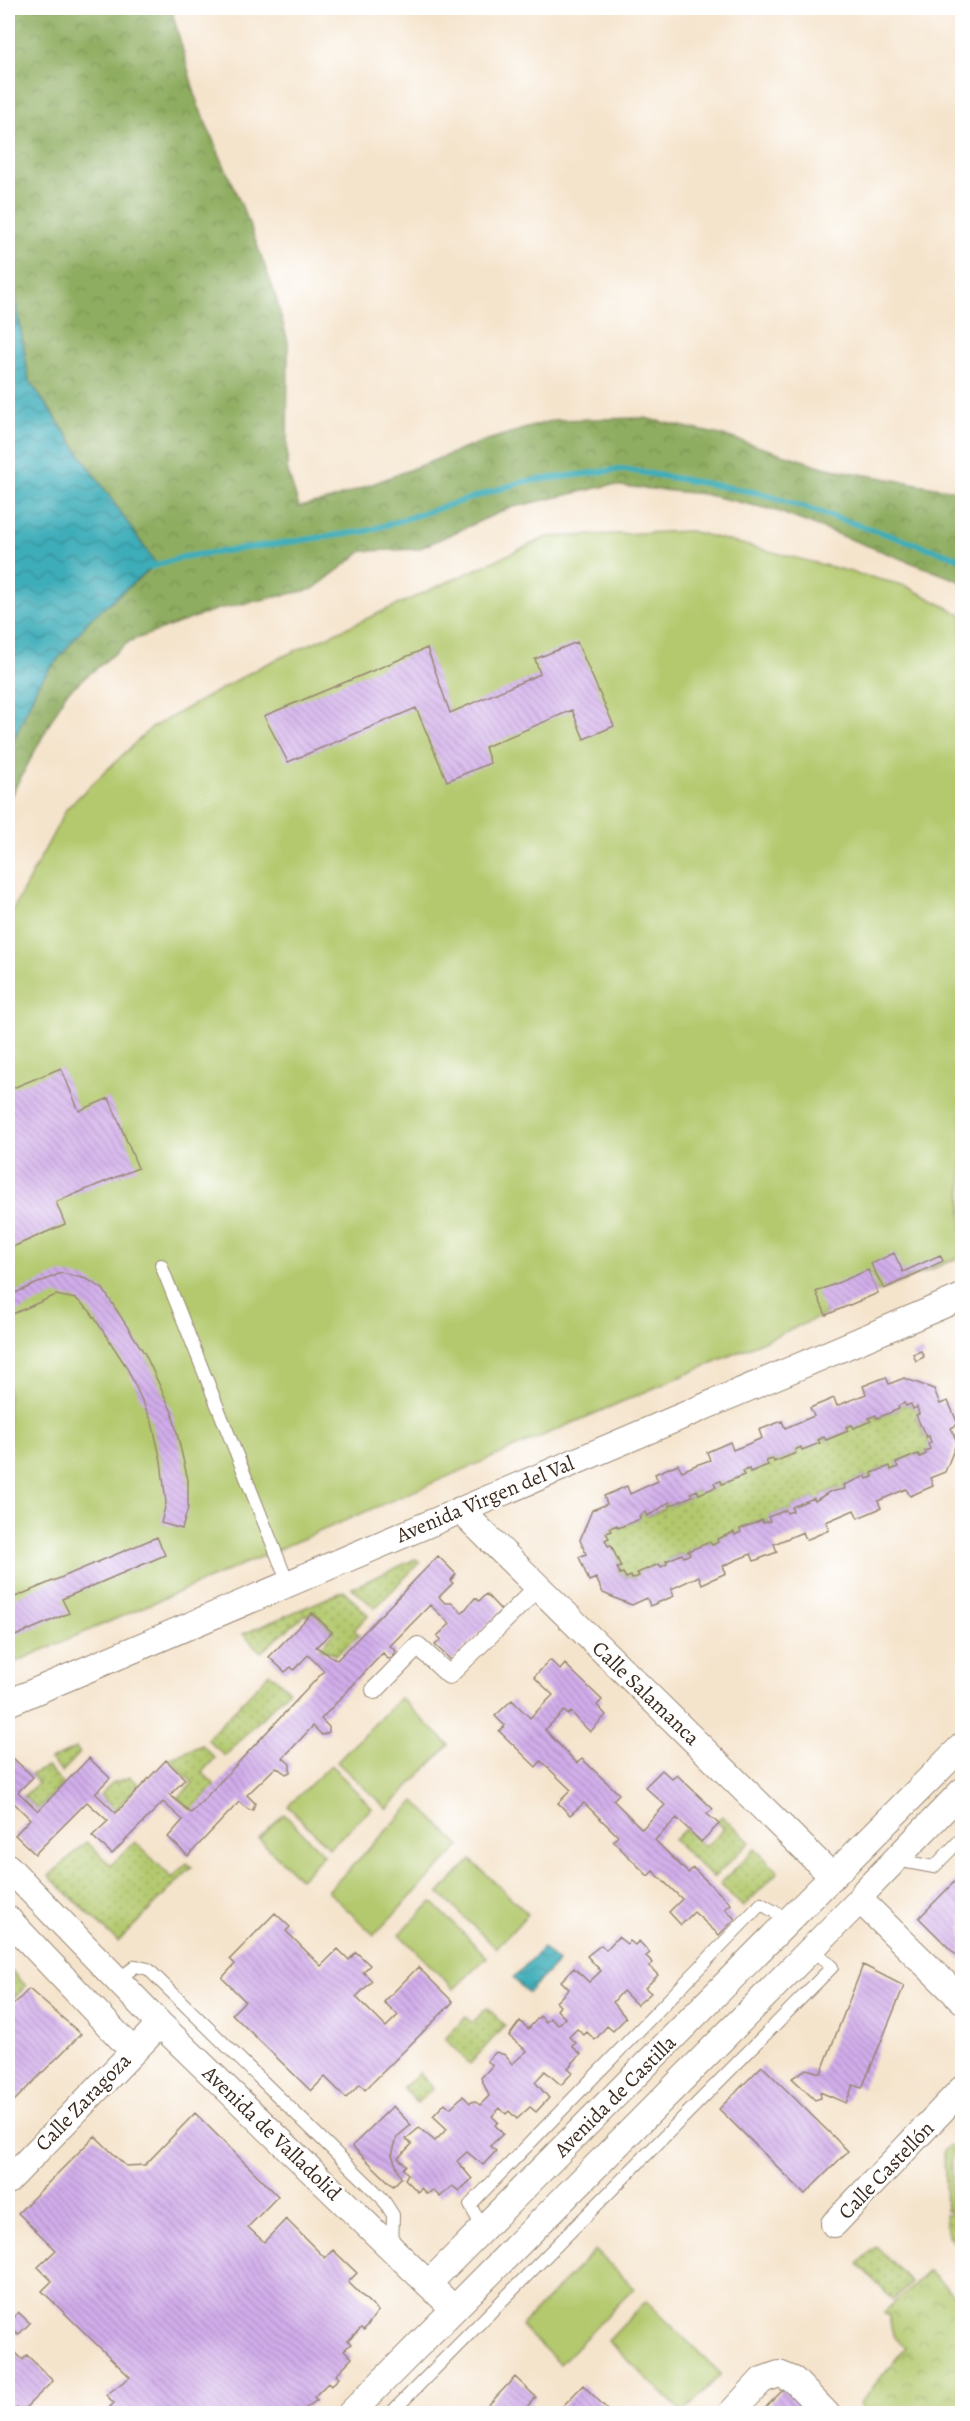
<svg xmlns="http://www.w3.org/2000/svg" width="970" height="2421" font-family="Alegreya,serif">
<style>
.grass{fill:url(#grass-dots);stroke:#787a46;stroke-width:1.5}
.forest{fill:url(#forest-crowns);stroke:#656c40;stroke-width:1.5}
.park{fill:url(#park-crowns);stroke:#787a46;stroke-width:1.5}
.pitch{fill:#b4c96e;stroke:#787a46;stroke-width:1.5}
.water{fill:url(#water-waves);stroke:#3c6c6c;stroke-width:1.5}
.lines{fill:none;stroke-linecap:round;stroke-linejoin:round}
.stream{stroke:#3eadb9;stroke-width:6}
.building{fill:url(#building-back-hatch);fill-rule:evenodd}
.service-casing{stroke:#988775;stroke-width:14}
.pedestrian-casing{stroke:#988775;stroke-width:20}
.minor-casing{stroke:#988775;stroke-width:28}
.service{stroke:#fff;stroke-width:12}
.pedestrian{stroke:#fff;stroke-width:18}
.minor{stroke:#fff;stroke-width:26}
.labels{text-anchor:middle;stroke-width:5;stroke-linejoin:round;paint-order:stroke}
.street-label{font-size:21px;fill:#3b2a1e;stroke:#fff}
</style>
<defs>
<pattern id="grass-dots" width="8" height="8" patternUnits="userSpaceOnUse" patternTransform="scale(1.5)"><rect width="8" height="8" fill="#b4c96e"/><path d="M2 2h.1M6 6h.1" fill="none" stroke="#94a35a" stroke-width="1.8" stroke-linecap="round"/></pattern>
<pattern id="forest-crowns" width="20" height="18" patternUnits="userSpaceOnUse" patternTransform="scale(1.5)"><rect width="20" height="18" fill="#8fad61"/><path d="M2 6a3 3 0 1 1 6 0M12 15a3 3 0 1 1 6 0" fill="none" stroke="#768d4f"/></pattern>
<pattern id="park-crowns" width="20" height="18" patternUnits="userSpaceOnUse" patternTransform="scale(1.5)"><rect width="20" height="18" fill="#b4c96e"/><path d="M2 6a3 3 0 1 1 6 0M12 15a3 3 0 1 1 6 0" fill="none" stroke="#94a35a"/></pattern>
<pattern id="water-waves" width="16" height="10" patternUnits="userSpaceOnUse" patternTransform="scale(1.5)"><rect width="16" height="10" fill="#3eadb9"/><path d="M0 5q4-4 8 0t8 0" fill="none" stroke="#358d96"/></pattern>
<pattern id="building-back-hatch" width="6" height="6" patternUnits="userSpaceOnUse" patternTransform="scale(1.5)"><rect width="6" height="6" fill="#d2adeb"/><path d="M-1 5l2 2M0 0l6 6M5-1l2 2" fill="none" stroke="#ac8dbe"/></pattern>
</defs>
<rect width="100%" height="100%" fill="#fff"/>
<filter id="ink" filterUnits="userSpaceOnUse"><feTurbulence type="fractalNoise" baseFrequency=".0167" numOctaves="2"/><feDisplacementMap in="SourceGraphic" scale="12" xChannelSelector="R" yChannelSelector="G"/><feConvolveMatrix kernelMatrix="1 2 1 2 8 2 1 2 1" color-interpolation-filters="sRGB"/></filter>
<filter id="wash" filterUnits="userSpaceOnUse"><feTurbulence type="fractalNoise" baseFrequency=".008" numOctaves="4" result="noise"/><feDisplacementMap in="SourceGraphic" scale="24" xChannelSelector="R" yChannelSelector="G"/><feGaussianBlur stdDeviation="1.35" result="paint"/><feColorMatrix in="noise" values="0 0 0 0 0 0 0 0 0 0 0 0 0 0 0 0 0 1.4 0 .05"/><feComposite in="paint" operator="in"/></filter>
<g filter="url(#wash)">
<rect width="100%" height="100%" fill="#f5e4cc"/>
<!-- grass -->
<path class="grass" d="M904,1403L906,1406L911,1404L913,1409L917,1407L919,1414L916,1416L925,1437L929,1436L930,1449L925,1451L926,1454L920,1457L918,1454L897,1463L898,1467L891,1470L889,1466L872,1473L873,1477L867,1479L865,1476L844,1485L845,1489L839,1491L837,1488L821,1495L822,1499L815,1501L814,1498L792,1507L793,1511L787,1513L785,1510L769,1517L770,1521L763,1523L762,1520L740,1529L741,1532L735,1535L733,1532L717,1539L718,1542L712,1545L710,1542L688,1551L690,1554L684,1557L681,1554L666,1561L667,1564L661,1567L659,1564L638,1573L639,1576L632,1579L631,1576L626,1578L623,1573L620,1574L617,1568L620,1566L611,1545L608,1546L605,1540L608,1538L606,1533L611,1531L610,1528L617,1525L619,1528L640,1519L639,1516L645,1512L647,1516L664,1509L663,1505L669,1502L671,1506L692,1496L691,1493L697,1490L699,1493L716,1487L714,1483L721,1481L722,1484L744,1475L743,1471L749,1469L751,1472L767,1465L766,1461L773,1459L774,1462L796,1453L795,1450L801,1447L803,1450L819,1443L818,1440L824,1437L826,1440L848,1431L846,1427L852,1425L854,1428L870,1421L869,1418L876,1415L877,1418L899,1409L898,1406Z
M415,1559L420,1562L375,1608L352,1588Z
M344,1591L368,1615L354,1630L359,1635L336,1655L320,1648L334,1633L313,1612L308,1616L306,1614L261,1652L243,1634Z
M270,1673L289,1690L225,1756L207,1739Z
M202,1745L215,1758L202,1772L215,1785L191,1810L178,1798L193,1783L169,1759Z
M76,1748L80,1753L62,1772L50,1760Z
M47,1767L63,1784L38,1809L24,1796L38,1783L32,1774Z
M130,1777L139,1784L115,1810L100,1795L112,1783Z
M722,1816L750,1842L713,1878L674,1840L685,1829L705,1847L724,1829L717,1821Z
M86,1842L111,1865L135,1842L172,1878L187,1863L192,1867L118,1942L49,1876Z
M755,1849L778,1872L743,1907L720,1884Z
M8,1968L26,1986L8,2004Z
M487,2008L505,2025L470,2064L445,2039L466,2017L472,2023Z
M419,2073L433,2088L417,2103L403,2088Z
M956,2143L951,2160V2212L946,2211L944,2150Z
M951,2214L962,2218V2250L948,2236L945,2215Z
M876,2246L911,2282L893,2300L858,2264Z"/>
<!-- forest -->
<path class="forest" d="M8,8H171L198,105L249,223L274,291L288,342L287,469L299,507L331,500L484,441L554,420L644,418L725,436L827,468L962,492V582L774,510L703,494L610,485L509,508L418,549L363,551L313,589L218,609L130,641L66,693L8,801V753L38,684L91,618L156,564L29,380L8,251Z"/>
<!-- park -->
<path class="park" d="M929,2271L962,2303V2413H866L859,2404L905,2348L893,2335L889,2317L884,2312Z"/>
<!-- pitch -->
<path class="pitch" d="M690,531L906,586L962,615V1256L8,1665V919L67,808L151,728L262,666L547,537Z
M400,1698L449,1745L387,1809L337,1762Z
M331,1765L372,1808L329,1848L288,1806Z
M415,1801L460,1846L374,1935L328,1891Z
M284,1814L324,1855L300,1879L259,1839Z
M471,1860L528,1914L496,1948L439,1893Z
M432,1902L487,1957L454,1989L399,1934Z
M595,2250L634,2288L560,2364L521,2326Z
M646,2301L721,2374L683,2413L608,2341Z"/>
<!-- water -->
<path class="water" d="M8,252L29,380L156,564L91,618L38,684L8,753Z
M543,1948L558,1962L528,1993L513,1978Z"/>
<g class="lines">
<!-- stream -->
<path class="stream" d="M151,567L183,557L367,531L522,482L623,469L760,493L962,559"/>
</g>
<g id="blocks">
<!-- building -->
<path class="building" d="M577,642L614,726L584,739L572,710L485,747L490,763L447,781L416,708L288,762L264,716L427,648L450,713L540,674L535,659Z
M61,1068L79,1111L109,1098L138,1168L56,1202L65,1224L8,1249V1090Z
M894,1253L903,1272L940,1255L943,1261L884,1289L871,1264Z
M868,1270L878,1293L826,1315L816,1292Z
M61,1273L87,1279L103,1289L145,1354L172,1412L188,1480V1508L182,1529L161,1523L166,1503L161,1461L152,1422L126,1366L90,1311L76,1299L56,1295L8,1316V1296Z
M921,1351L924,1357L916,1361L913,1354Z
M886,1377L889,1384L904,1378L934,1389L940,1404L948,1401L958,1424L951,1428L957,1442L945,1472L930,1478L933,1486L910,1496L906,1489L878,1501L881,1508L858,1518L854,1510L826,1522L829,1530L806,1540L803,1532L774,1544L777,1552L754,1561L751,1554L736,1560L723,1566L726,1573L702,1584L699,1576L671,1589L674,1596L650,1606L647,1598L632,1605L617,1599L603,1593L596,1578L589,1581L579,1557L586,1554L580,1540L592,1510L607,1504L604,1496L627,1486L630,1494L645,1487L658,1481L655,1474L678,1464L682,1471L696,1465L710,1460L707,1452L730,1442L733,1450L748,1444L762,1438L759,1430L782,1421L785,1428L814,1416L810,1408L834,1398L837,1406L851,1400L866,1394L863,1386ZM904,1403L906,1406L911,1404L913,1409L917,1407L919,1414L916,1415L926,1437L929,1436L931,1442L928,1444L930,1449L925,1451L926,1454L920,1457L918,1454L896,1463L898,1467L891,1470L890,1466L872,1473L873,1477L867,1479L866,1476L844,1485L845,1489L829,1492L815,1501L814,1498L792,1507L793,1511L787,1513L786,1510L768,1517L770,1521L763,1523L762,1520L740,1529L741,1532L735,1535L734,1532L717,1539L718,1542L712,1545L710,1542L688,1551L690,1554L684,1557L682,1554L666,1561L667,1564L661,1567L659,1564L637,1573L639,1576L632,1579L631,1576L626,1578L623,1573L620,1574L617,1568L621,1567L611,1545L608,1546L605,1540L609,1538L606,1533L612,1531L610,1528L617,1525L618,1528L640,1519L639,1516L645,1512L647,1516L655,1512L669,1502L670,1506L692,1496L691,1493L697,1490L699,1494L716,1487L714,1483L721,1481L722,1484L744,1475L743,1471L749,1469L750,1472L768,1465L766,1461L773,1459L774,1462L796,1453L795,1450L801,1447L802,1450L820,1443L818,1440L824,1437L826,1440L848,1431L846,1427L852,1425L854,1428L871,1421L869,1418L876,1415L877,1418L899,1409L898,1406Z
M157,1537L165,1555L62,1599L69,1613L8,1639V1600Z
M438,1556L456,1574L450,1581L453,1583L439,1597L445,1603H452L462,1613L475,1598L479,1601L486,1594L501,1610L452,1661L435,1645L441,1639L437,1636L450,1624L430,1605L390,1646L396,1651L393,1658L388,1659L383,1653L321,1719L329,1727V1732L322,1735L313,1726L283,1758L290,1764V1772L286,1774L276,1767L247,1795L255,1803L253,1810H249L239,1802L188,1856L168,1837L183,1820L163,1802L112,1854L92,1836L108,1821L87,1802L35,1854L15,1835L30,1819L11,1800L8,1803V1764L13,1758L33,1777L18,1792L38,1811L89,1758L110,1778L95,1793L116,1813L166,1760L185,1779L170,1795L191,1813L324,1671L308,1655L294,1670L291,1667L285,1672L269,1657L312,1613L332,1632L316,1647L337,1660Z
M550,1660L560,1670L565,1664L602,1700L597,1705L606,1715L590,1732L571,1712L568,1715L564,1711L545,1730L577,1763L582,1759L619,1794L613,1800L642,1829L665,1805L645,1787L662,1770L672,1779L677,1775L713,1809L707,1814L719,1824L701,1842L677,1818L655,1840L688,1873L693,1868L731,1904L725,1909L735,1919L719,1935L694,1912L681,1925L669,1912L682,1899L653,1871L648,1876L613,1841L618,1836L584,1803L570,1815L558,1803L571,1790L541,1761L536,1767L499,1731L505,1726L495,1716L512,1700L530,1718L553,1695L534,1677Z
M962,1874V1961L919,1918Z
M275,1913L290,1927L286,1931L321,1966L338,1949L349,1960L356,1952L370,1965L363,1972L372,1981L356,1997L386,2027L398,2015L384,2002L418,1967L453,2002L365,2090L360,2084L346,2098L325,2077L311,2091L232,2014L245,2001L222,1978L235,1964L230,1959Z
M618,1937L627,1944L630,1941L635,1945L639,1941L650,1953L646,1956L653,1963L649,1966L658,1975L645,1988L651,1993L637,2005L623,1991L613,2002L626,2018L613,2031L607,2026L595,2040L587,2032L584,2035L577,2029L569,2037L576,2043L572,2046L581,2054L568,2068L573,2072L561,2085L545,2071L535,2082L549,2098L536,2112L530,2107L517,2119L509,2111L506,2114L500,2108L492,2116L498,2122L495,2125L503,2134L490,2146L496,2151L483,2165L467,2152L457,2161L472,2179L459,2191L452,2186L440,2197L433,2190L427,2194L421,2188L418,2192L405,2179L408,2174L403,2169L406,2165L398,2158L412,2144L406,2139L419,2128L435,2141L447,2129L433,2116L445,2103L450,2108L463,2096L470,2103L474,2101L480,2105L489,2096L481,2078L493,2065L487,2061L496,2052L505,2055L512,2064L527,2051L509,2036L520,2021L528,2029L540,2016L546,2022L550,2018L558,2025L565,2018L557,2010L560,2006L556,2002L569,1989L561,1981L574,1968L589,1982L601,1971L587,1956L601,1945L606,1950Z
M863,1965L904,1986L862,2088L853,2085L846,2103L820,2092L821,2098L815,2100L792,2078L806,2069L821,2073Z
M29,1989L81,2034L8,2107V2010Z
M762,2066L848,2151L805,2194L719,2109Z
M393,2106L411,2125L397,2137L392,2155L401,2178L393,2186L352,2146Z
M195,2113L278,2196L248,2227L264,2242L286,2219L325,2258L333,2250L357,2273L348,2282L378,2311L364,2330L361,2328L348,2341L351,2344L344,2350L352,2358L336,2375L339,2378L331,2386L328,2383L314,2397L317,2400L298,2414H103L114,2403L106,2395L130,2377L42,2291L52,2281L38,2267L56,2250L18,2213L95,2136L126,2166L145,2165Z
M960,2138H962V2205H960Z
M18,2312L30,2323L18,2335L8,2325Z
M8,2345L23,2360L27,2355L53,2381L21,2412L17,2408L11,2414H8Z
M515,2377L536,2397L520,2414H480Z
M583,2385L612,2414H569L562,2407Z
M785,2388L810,2414H759Z"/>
</g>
</g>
<g filter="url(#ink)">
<use href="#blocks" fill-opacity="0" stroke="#988775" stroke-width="1.5"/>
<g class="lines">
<defs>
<path id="service" d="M161,1265L288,1583
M896,1860L934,1867L962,1838
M117,1980L136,1966L148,1969L382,2198L393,2215L392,2247
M483,2229L470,2205L761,1904L789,1920
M390,2414L832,1967L811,1947"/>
<path id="pedestrian" d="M375,1690L418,1646L449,1675L538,1587"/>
<path id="minor" d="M460,1510L832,1876
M8,1703L962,1297
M8,1867L160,2024L454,2309
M860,1900L962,2000
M8,1919L133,2051
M8,2181L160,2024
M834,2224L962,2089
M428,2284L962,1746
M350,2414L860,1900L865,1891L962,1791
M730,2414L762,2380L779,2374L794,2380L827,2414"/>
</defs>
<!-- service casing -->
<use href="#service" class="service-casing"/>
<!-- pedestrian casing -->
<use href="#pedestrian" class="pedestrian-casing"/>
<!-- minor casing -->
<use href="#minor" class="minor-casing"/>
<!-- service -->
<use href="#service" class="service"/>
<!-- pedestrian -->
<use href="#pedestrian" class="pedestrian"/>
<!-- minor -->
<use href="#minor" class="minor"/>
</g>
</g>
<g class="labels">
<!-- street labels -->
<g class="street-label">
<text transform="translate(485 1499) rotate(-23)" y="7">Avenida Virgen del Val</text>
<text transform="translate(646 1693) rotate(44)" y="7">Calle Salamanca</text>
<text transform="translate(615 2096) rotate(-45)" y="7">Avenida de Castilla</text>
<text transform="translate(83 2102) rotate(-46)" y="7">Calle Zaragoza</text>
<text transform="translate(272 2133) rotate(44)" y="7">Avenida de Valladolid</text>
<text transform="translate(886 2170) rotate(-46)" y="7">Calle Castellón</text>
</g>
</g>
<!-- margin -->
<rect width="970" height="2421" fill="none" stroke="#fff" stroke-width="30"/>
</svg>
